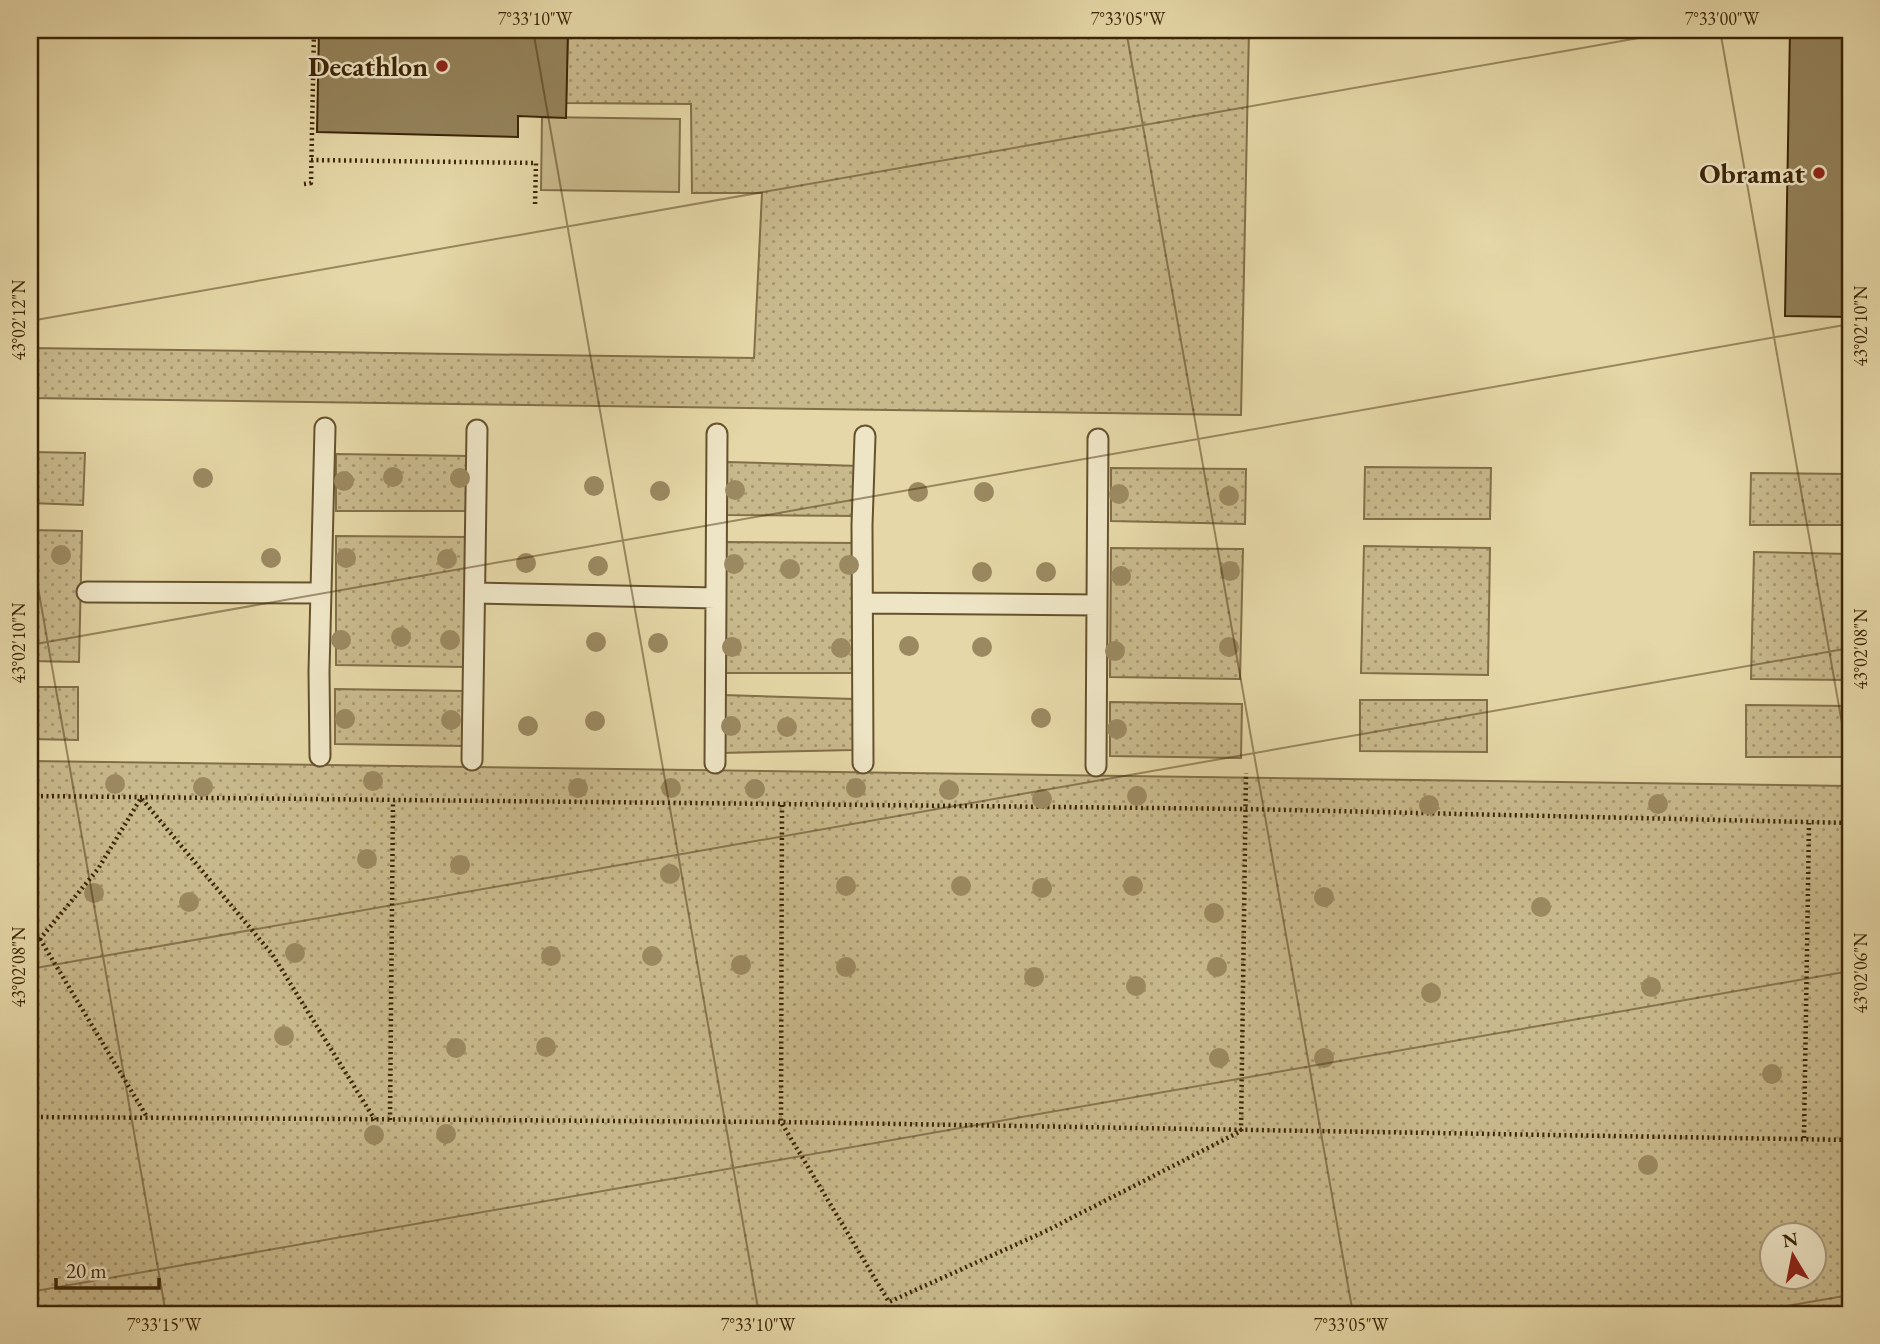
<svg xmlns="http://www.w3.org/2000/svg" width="1880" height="1344" font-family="'EB Garamond',serif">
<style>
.grass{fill:url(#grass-dots);stroke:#826f49;stroke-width:2;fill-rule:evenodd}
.garden{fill:#c8b98c;stroke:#826f49;stroke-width:2}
.building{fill:#94825a;stroke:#3c2506;stroke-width:2}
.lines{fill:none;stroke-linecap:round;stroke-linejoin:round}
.service-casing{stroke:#66522e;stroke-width:23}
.path{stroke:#3c2506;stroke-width:4.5;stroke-dasharray:2 3.5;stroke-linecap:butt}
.service{stroke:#eee5c6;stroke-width:19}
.tree{fill:#9b8961}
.ticks{fill:none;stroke:#3c2506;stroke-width:2;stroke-opacity:0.45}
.poi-dot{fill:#8f2418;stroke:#eee5c6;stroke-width:2.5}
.labels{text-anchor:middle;stroke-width:5;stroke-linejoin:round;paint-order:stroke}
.poi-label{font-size:28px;font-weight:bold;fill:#3c2506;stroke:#eee5c6;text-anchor:end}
.neatline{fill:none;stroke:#3c2506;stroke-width:2.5}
.ticks-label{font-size:18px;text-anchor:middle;fill:#3c2506}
</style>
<defs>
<pattern id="grass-dots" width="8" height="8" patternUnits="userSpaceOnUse" patternTransform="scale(1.75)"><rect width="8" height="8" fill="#c8b98c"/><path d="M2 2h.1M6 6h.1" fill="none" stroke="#a49670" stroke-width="1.8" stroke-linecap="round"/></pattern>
</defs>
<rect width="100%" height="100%" fill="#e5d7a7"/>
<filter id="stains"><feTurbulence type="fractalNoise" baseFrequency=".00286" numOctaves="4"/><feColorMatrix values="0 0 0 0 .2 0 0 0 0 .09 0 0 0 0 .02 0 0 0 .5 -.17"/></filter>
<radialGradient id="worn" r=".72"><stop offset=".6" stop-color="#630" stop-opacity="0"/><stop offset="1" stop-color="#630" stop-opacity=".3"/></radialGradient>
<!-- grass -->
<path class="grass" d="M568,30H1249L1241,415L30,398V348L754,358L762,193H692L691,104L566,103Z
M30,452L85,453L83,505L30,503Z
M336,454L470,456L469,511H336Z
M727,462L859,466L858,516L726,515Z
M1365,467L1491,468L1490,519H1364Z
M1111,468L1246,469L1245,524L1111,521Z
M1751,473L1850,474V525H1750Z
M30,530L82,531L79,662L30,661Z
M336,536L468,537L466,667L336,665Z
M725,542L858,543L855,673H723Z
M1364,546L1490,548L1488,675L1361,673Z
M1111,548L1243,549L1240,679L1110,677Z
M1754,552L1850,554V680L1751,679Z
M30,687H78V740L30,739Z
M335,689L465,691L464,746L335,744Z
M722,695L854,699L853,750L721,753Z
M1360,700H1487V752L1360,751Z
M1110,702L1242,704L1241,758L1110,756Z
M1746,705L1850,706V757H1746Z
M30,761L1850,786V1314H30ZM1772,1236H1814V1278H1772Z"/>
<!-- garden -->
<path class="garden" d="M542,117L680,119L679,192L541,190Z"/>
<!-- building -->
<path class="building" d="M319,30H568L566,118L518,116V137L317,132Z
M1790,30H1850V317L1785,316Z"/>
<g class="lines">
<defs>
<path id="service" d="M87,592L320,593
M475,593L716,598
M863,603L1097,605
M320,756L319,672L325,428
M472,760L477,430
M715,763L717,434
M863,763L862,525L865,436
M1096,766L1098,439"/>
</defs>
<!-- service casing -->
<use href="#service" class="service-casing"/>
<!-- path -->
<path class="path" d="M311,160L536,163L535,205
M304,184L311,183L314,30
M30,796L1246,809L1850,823
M782,805L781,1122L889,1302L1046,1231L1241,1131L1246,773
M40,939L147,1117
M30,945L40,939L98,869L141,798L272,954L375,1120
M30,1117L781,1122L1850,1140
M390,1120L393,801
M1804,1138L1809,823"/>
<!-- service -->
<use href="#service" class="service"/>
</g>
<!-- trees -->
<g class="tree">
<circle cx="393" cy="477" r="10"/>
<circle cx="203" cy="478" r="10"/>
<circle cx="460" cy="478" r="10"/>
<circle cx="344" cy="481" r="10"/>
<circle cx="594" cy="486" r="10"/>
<circle cx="735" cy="490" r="10"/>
<circle cx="660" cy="491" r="10"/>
<circle cx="918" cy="492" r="10"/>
<circle cx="984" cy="492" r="10"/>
<circle cx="1119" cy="494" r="10"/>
<circle cx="1229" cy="496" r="10"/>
<circle cx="61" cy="555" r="10"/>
<circle cx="271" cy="558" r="10"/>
<circle cx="346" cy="558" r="10"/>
<circle cx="447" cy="559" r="10"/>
<circle cx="526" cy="563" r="10"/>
<circle cx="734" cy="564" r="10"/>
<circle cx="849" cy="565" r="10"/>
<circle cx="598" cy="566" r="10"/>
<circle cx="790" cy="569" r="10"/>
<circle cx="1230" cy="571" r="10"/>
<circle cx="982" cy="572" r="10"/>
<circle cx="1046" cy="572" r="10"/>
<circle cx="1121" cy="576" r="10"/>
<circle cx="401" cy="637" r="10"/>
<circle cx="341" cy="640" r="10"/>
<circle cx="450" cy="640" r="10"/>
<circle cx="596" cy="642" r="10"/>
<circle cx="658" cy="643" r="10"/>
<circle cx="909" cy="646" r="10"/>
<circle cx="732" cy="647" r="10"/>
<circle cx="982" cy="647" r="10"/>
<circle cx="1229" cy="647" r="10"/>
<circle cx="841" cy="648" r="10"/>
<circle cx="1115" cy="651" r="10"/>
<circle cx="1041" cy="718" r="10"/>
<circle cx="345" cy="719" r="10"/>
<circle cx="451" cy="720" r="10"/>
<circle cx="595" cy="721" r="10"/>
<circle cx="528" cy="726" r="10"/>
<circle cx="731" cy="726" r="10"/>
<circle cx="787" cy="727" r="10"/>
<circle cx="1117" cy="729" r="10"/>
<circle cx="373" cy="781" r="10"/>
<circle cx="115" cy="784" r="10"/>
<circle cx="203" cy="787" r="10"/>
<circle cx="578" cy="788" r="10"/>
<circle cx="671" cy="788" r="10"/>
<circle cx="856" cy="788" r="10"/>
<circle cx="755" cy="789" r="10"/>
<circle cx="949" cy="790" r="10"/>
<circle cx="1137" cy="796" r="10"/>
<circle cx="1042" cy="799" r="10"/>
<circle cx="1658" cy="804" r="10"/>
<circle cx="1429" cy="805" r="10"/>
<circle cx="367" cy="859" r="10"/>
<circle cx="460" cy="865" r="10"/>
<circle cx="670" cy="874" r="10"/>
<circle cx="846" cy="886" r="10"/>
<circle cx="961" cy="886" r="10"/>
<circle cx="1133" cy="886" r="10"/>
<circle cx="1042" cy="888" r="10"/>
<circle cx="94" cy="893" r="10"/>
<circle cx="1324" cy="897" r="10"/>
<circle cx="189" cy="902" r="10"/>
<circle cx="1541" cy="907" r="10"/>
<circle cx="1214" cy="913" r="10"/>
<circle cx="295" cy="953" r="10"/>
<circle cx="551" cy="956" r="10"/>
<circle cx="652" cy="956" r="10"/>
<circle cx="741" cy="965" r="10"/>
<circle cx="846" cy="967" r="10"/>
<circle cx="1217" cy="967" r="10"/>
<circle cx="1034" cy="977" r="10"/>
<circle cx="1136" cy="986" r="10"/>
<circle cx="1651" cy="987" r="10"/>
<circle cx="1431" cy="993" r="10"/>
<circle cx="284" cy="1036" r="10"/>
<circle cx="546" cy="1047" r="10"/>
<circle cx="456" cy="1048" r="10"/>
<circle cx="1219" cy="1058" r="10"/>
<circle cx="1324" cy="1058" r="10"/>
<circle cx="1772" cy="1074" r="10"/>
<circle cx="446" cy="1134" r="10"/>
<circle cx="374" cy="1135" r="10"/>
<circle cx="1648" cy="1165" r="10"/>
</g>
<!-- ticks -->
<path class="ticks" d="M533,30L759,1314M1126,30L1353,1314M1720,30L1850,769M30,321L1684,30M30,542L166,1314M30,645L1850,324M30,969L1850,648M30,1292L1850,971M1740,1314L1850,1295"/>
<!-- markers -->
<g class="poi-dot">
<circle cx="442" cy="66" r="7"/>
<circle cx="1819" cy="173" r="7"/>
</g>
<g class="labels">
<!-- poi labels -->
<g class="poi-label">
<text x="428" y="76">Decathlon</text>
<text x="1805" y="183">Obramat</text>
</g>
</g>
<!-- margin -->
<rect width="1880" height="1344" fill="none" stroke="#e5d7a7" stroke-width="77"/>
<!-- north arrow -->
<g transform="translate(1793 1256) rotate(350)"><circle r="33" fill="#eee5c6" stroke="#a79879" stroke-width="2"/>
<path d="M0-5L12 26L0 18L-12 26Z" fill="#8f2418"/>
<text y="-10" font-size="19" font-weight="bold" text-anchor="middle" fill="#3c2506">N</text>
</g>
<!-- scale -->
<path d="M56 1278v10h103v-10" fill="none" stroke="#3c2506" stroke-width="3.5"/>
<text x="66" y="1278" font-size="21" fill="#3c2506" stroke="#eee5c6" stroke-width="5" paint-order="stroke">20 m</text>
<rect x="38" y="38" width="1804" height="1268" class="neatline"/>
<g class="ticks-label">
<text x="535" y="25">7°33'10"W</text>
<text x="1128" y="25">7°33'05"W</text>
<text x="1722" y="25">7°33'00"W</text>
<text transform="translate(19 320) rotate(-90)" y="6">43°02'12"N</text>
<text transform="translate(1861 326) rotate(-90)" y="6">43°02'10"N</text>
<text transform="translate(19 643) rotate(-90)" y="6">43°02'10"N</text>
<text transform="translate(1861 649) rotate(-90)" y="6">43°02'08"N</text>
<text transform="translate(19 967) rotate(-90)" y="6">43°02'08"N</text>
<text transform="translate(1861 973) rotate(-90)" y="6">43°02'06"N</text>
<text x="164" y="1331">7°33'15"W</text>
<text x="758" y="1331">7°33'10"W</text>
<text x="1351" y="1331">7°33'05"W</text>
</g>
<rect width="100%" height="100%" filter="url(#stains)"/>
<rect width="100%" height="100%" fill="url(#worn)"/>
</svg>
